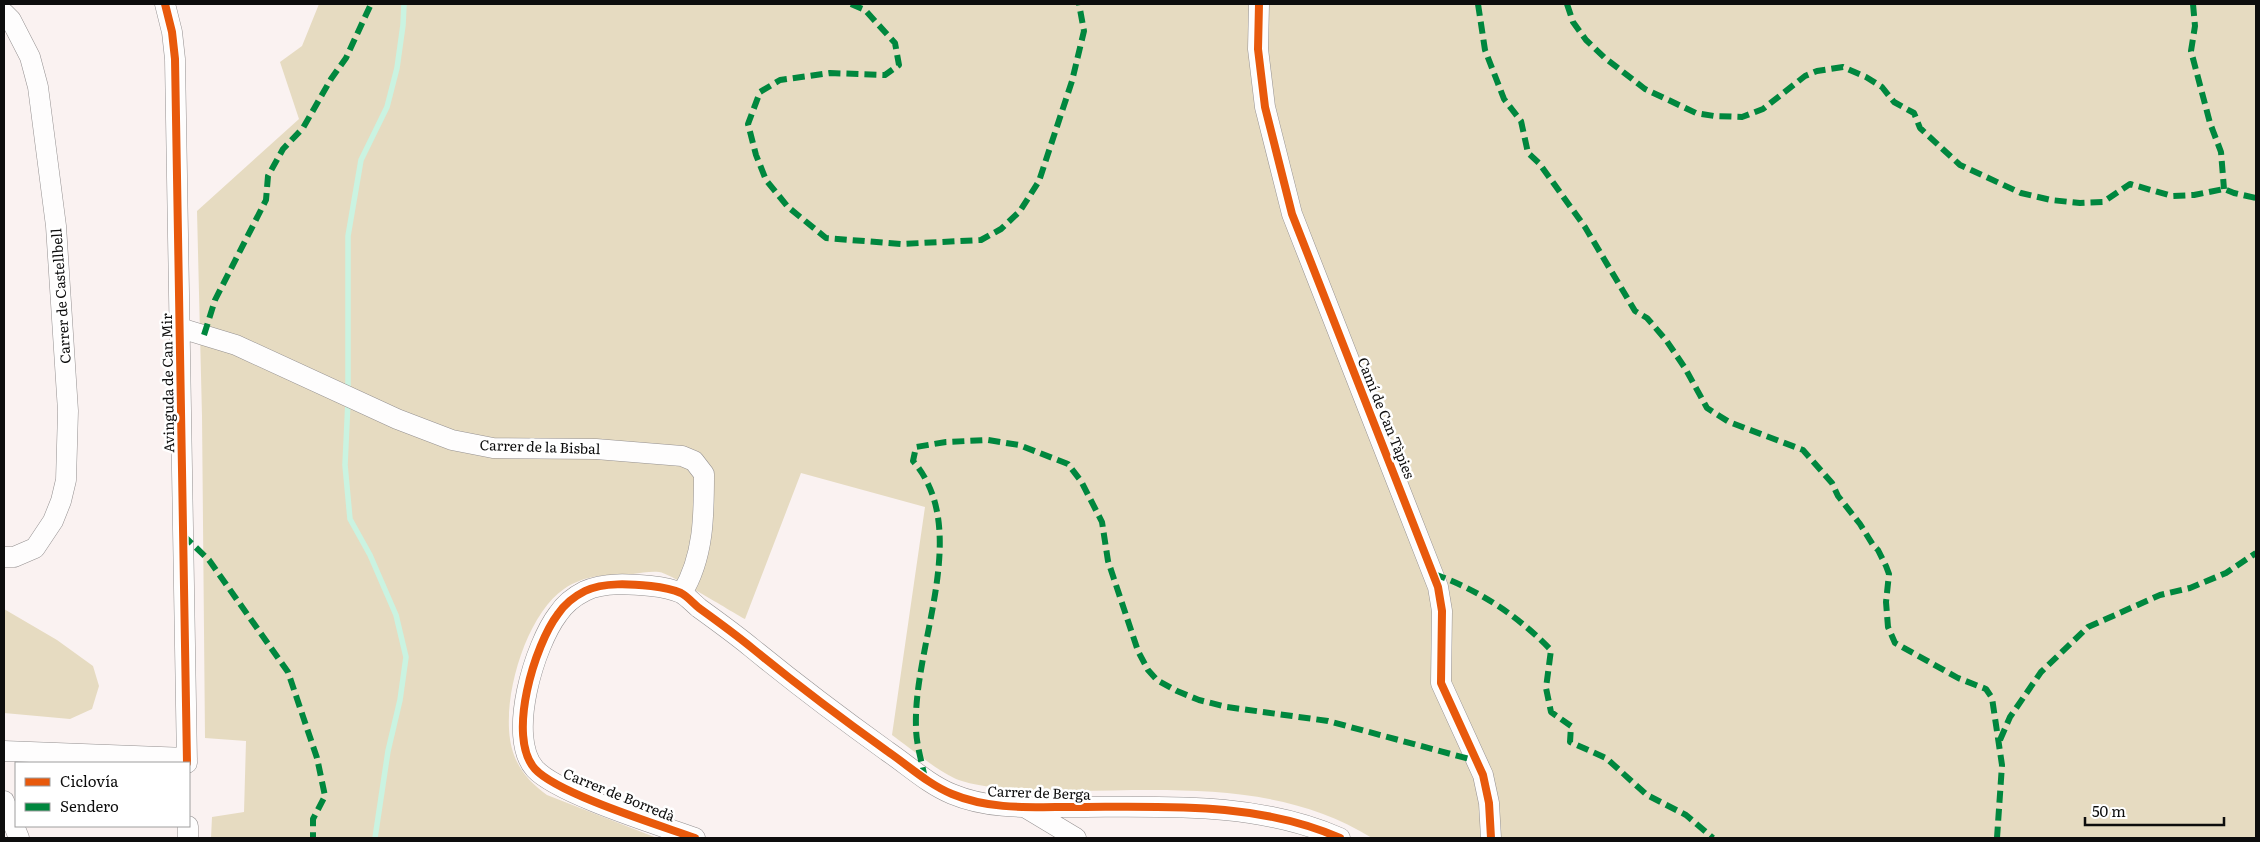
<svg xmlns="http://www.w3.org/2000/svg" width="2260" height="842" font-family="Literata,serif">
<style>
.forest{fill:#e6dbc1}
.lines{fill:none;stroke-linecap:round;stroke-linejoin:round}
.stream{stroke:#caf3e1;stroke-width:5.5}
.street-casing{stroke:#949090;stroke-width:21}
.street{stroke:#fefdfd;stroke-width:20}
.quiet{stroke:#00873e;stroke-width:6;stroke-dasharray:12 6;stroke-linecap:butt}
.cycleway-casing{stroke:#fff;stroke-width:11}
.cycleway{stroke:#e8590c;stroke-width:8}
.labels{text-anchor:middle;stroke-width:5;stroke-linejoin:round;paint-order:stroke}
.street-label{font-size:14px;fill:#0d0d0d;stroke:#fff}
</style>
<rect width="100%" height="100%" fill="#faf2f1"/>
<!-- forest -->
<path class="forest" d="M319,4H2256V838H1372C1283,782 1175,790 1074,791C1045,791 979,790 954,778C935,769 910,748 892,735L925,507L801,473L745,619C730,611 670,573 659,572C651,571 641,573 633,574C607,575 586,574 564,589C524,616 497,710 514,755C521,773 532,784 547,795L657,838H211L212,817L244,812L246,741L205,738L202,416L197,211L299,119L280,62L302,46Z
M4,609L57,640L93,666L99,686L92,709L70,719L4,713Z"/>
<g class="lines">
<!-- stream -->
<path class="stream" d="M348,392V236L361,160L387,107L397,68L403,25L404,4
M348,401L345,465L350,519L370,555L396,615L406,657L400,700L388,751L375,838"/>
<defs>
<path id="street" d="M165,4L172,32L175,59L187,763
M1259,4L1258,49L1265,107L1292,214L1438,587L1442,611L1441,683L1483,775L1489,803L1491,838
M4,13L11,20L30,57L38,87L56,226L68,411L66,480L61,501L53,521L35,548L14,557H4
M180,328L236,345L397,419L452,440L493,448L596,449L682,456L694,461L704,474C704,515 704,557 682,593
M4,751L187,758
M4,801L19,838
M1026,808L1076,838
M188,838V826
M695,838C659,825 558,794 535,769C506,737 535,644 558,614C564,605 575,596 585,591C604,582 631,584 651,586C660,587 672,589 681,593C687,596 693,603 699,608C717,621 735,634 752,648C796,684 841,718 887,751C909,766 928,784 952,794C990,810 1032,807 1072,807C1162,807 1256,801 1340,838"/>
</defs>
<!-- street casing -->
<use href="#street" class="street-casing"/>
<!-- street -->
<use href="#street" class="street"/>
<!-- quiet -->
<path class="quiet" d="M851,4L865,10L895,43L899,65L885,75L830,73L780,80L760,92L748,124L756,155L766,180L788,207L826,238L901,244L981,240L1001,229L1020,211L1039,181L1072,81L1084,31L1079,4
M1478,4L1485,50L1504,99L1521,121L1528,153L1539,163L1585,227L1635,311L1647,318L1666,340L1685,368L1707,408L1729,422L1803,450L1832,483L1838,496L1860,524L1873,545L1878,550L1886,566L1889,574L1886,602L1888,627L1895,643L1958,678L1986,689L1992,698L2002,765L1997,838
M1567,4L1573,22L1586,40L1605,58L1645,89L1696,113L1714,116L1742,117L1763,109L1805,76L1817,71L1843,67L1866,77L1882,87L1894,102L1914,113L1920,128L1960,165L2021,193L2051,200L2080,203L2103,202L2130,184L2172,196L2194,195L2224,189L2234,193L2256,198
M2193,4L2195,26L2191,51L2210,123L2221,152L2224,189
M204,335L215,300L266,200L268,176L283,149L303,128L331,79L346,58L371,4
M183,535L209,560L288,672L317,758L325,796L313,819V838
M1434,574C1479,590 1518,616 1551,650L1546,688L1551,712L1571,726L1570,742L1606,758L1647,795L1686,815L1713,838
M2000,740L2010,717L2041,672L2088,627L2160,595L2190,588L2226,573L2256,553
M925,779C922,762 916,744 916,727C913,644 973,530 913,461L916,447L946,442L988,440L1019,445L1068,464L1081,481L1102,522L1108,561L1138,651L1148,670L1157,680L1177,691L1199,700L1227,707L1328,721L1477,761"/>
<defs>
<path id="cycleway" d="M165,4L172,32L175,59L187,763
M1259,4L1258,49L1265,107L1292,214L1438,587L1442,611L1441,683L1483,775L1489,803L1491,838
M695,838C659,825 558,794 535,769C506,737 535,644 558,614C564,605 575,596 585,591C604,582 631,584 651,586C660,587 672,589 681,593C687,596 693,603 699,608C717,621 735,634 752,648C796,684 841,718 887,751C909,766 928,784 952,794C990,810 1032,807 1072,807C1162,807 1256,801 1340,838"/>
</defs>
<!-- cycleway casing -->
<use href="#cycleway" class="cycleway-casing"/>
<!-- cycleway -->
<use href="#cycleway" class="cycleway"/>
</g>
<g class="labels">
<!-- street labels -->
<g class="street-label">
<text transform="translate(61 296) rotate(-94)" y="5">Carrer de Castellbell</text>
<text transform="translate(168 383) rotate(-91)" y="5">Avinguda de Can Mir</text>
<text transform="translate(1386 418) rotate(68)" y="5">Camí de Can Tàpies</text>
<text transform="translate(540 447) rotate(2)" y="5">Carrer de la Bisbal</text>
<text transform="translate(1039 793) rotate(2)" y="5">Carrer de Berga</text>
<text transform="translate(619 795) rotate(22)" y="5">Carrer de Borredà</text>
</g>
</g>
<!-- border -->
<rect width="2260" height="842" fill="none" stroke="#0d0d0d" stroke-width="10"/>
<!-- legend -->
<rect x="15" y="762" width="175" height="65" fill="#ffffff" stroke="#9e9e9e"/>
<rect x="25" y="778" width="25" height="8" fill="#e8590c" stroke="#9e9e9e"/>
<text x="60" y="787" font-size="15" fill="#0d0d0d">Ciclovía</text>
<rect x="25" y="803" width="25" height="8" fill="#00873e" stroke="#9e9e9e"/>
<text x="60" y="812" font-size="15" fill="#0d0d0d">Sendero</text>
<!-- scale -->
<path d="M2085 817v8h139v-8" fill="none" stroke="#0d0d0d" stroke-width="2.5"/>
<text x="2092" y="817" font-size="15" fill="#0d0d0d" stroke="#ffffff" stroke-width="4" paint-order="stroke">50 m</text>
</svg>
